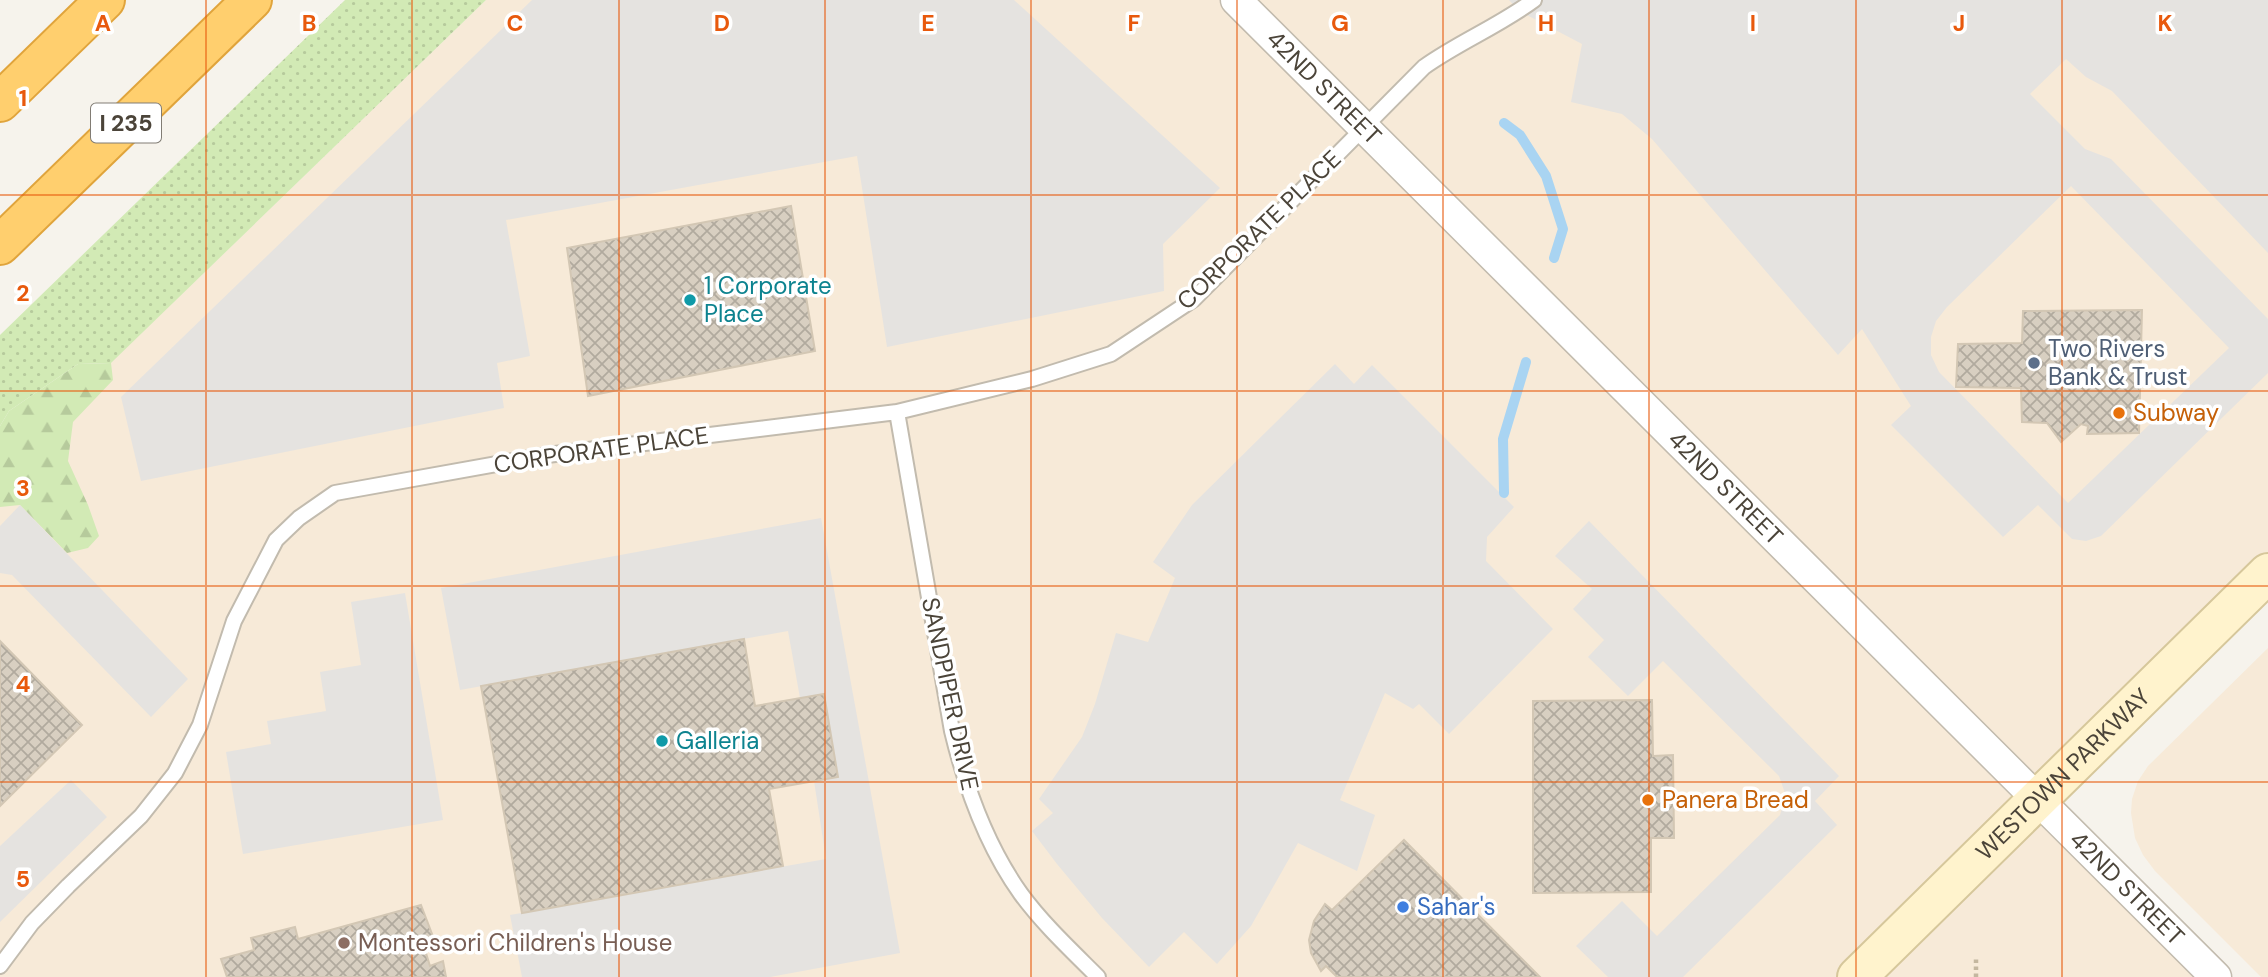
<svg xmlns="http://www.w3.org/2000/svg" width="2268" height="977" font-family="'DM Sans',sans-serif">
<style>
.commercial{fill:#f7ead8}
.grass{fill:url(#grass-dots)}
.forest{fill:url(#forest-firs)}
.parking{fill:#e5e3e0;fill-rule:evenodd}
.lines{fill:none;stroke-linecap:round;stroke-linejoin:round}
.stream{stroke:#a9d4f2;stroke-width:10}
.building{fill:url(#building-cross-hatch);stroke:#d3c7b4;stroke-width:2}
.lane-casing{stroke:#c2bbae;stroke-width:18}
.street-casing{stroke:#c2bbae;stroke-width:33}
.secondary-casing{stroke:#d6c79b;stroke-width:42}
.highway-casing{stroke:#e0a43c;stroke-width:42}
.path{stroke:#c4b79f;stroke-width:4.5;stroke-dasharray:3.5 3.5;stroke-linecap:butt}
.lane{stroke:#fff;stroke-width:14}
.street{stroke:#fff;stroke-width:30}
.secondary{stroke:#fff3cd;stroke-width:38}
.highway{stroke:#ffcf6e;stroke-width:38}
.grid{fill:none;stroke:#e8590c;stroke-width:2;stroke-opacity:0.55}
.culture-dot{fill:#0f9aa8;stroke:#fff;stroke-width:2.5}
.service-dot{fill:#5c6f8a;stroke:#fff;stroke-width:2.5}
.food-dot{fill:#e8710a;stroke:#fff;stroke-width:2.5}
.shop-dot{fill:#3f7fe0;stroke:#fff;stroke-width:2.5}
.education-dot{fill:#8d6e63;stroke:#fff;stroke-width:2.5}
.labels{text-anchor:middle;stroke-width:7;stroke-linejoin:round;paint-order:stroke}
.shield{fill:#fff;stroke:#817c74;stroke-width:2}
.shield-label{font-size:23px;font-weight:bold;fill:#4b4439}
.street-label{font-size:24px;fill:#4b4439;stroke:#fff}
.culture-label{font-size:24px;fill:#0d838f;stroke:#fff;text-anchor:start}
.service-label{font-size:24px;fill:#4e5e75;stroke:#fff;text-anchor:start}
.food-label{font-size:24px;fill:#c56008;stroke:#fff;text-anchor:start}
.shop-label{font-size:24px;fill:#366cbe;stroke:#fff;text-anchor:start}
.education-label{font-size:24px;fill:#785e54;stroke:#fff;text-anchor:start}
.grid-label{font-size:23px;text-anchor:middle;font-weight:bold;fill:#e8590c;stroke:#fff;stroke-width:7;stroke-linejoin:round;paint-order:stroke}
</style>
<defs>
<pattern id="grass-dots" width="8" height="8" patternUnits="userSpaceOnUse" patternTransform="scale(1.75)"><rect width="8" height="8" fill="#d2eab5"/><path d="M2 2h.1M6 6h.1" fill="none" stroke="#b6ca9c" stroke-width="1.8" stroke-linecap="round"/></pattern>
<pattern id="forest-firs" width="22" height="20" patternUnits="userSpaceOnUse" patternTransform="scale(1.75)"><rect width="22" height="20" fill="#d2eab5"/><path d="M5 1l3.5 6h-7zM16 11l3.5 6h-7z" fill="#b6ca9c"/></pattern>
<pattern id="building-cross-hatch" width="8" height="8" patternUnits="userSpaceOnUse" patternTransform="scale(1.75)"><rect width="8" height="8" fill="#d8cfc1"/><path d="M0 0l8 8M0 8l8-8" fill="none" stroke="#b1aa9e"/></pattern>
</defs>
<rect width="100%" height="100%" fill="#f6f3ec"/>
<!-- commercial -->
<path class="commercial" d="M486,0H2268V573L2037,798L2216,977H0V470Z
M2268,648V977H2261L2155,871L2143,855L2135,838L2131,813L2132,799L2138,781L2148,766Z"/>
<!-- grass -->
<path class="grass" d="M345,0H486L111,363L78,364L9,411L0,426V335Z"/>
<!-- forest -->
<path class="forest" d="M111,363L113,380L73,422L68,461L88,505L99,536L88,548L67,553L20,505L0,507V426L9,411L78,364Z"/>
<!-- parking -->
<path class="parking" d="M532,0H1014L1220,188L1163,244L1164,291L887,347L857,156L506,220L530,356L497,363L504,408L141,481L121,397Z
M1509,0H2268V253L2112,91L2086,77L2066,59L2030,94L2085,149L2111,159L2268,319V373L2101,536L2086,541L2072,539L2038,505L2003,537L1891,425L1911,406L1862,329L1838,355L1652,139L1622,114L1571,102L1582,44L1519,11ZM2071,186L2229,348L2068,503L1939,372L1931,355V337L1936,321L1947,307Z
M1335,364L1354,384L1372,365L1514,507L1487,537L1486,561L1553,629L1449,734L1419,704L1413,709L1385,693L1340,800L1375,815L1357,871L1298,843L1251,926L1217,964L1184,932L1149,967L1102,918L1057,864L1032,831L1053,813L1039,799L1082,737L1095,704L1116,633L1148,642L1175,578L1153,562L1192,505Z
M20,505L188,679L151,717L12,575L0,573V526Z
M821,518L900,953L770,977H522L510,915L826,859L814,781L824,694L800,698L788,631L460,690L441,588Z
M1589,521L1839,776L1815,801L1837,825L1683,977H1608L1576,946L1622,901L1657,936L1780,815L1786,796L1779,776L1663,661L1628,696L1588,657L1604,640L1573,609L1592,589L1555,556Z
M405,593L443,820L243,854L226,752L271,744L267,721L326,711L320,672L361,665L351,602Z
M71,780L107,817L0,922V846Z"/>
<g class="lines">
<!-- stream -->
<path class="stream" d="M1504,123L1520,135L1546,176L1563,229L1554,258
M1504,493L1503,439L1526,362"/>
</g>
<!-- building -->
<path class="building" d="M791,206L815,351L588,396L567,248Z
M2142,310L2139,433L2087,434L2088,426L2081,424L2061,442L2047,423L2022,422L2021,388L1956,387L1958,344L2022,343L2023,311Z
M744,639L755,706L824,694L838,777L769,789L783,866L522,913L481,686Z
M0,641L82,725L0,806Z
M1652,700L1653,756L1673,755L1674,838H1651V892L1533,893V701Z
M1404,840L1540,977H1337L1326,966L1321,971L1311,953L1309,940L1314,921L1325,904L1332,910Z
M421,905L437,947L425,950L430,966L443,961L446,977H227L221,959L254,950L251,938L295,927L298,939Z"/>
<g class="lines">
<defs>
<path id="lane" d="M897,412L952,731C966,789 986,845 1021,894C1043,924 1071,950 1098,977
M0,966L32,923L68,886L141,816L175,773L200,725L234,621L276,540L299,518L335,493L547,455L897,412L1032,379L1111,354L1194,299L1424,67C1459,42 1499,26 1534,0"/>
<g id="street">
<path id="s1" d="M1236,0L2216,977"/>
</g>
<g id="secondary">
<path id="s2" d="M1857,977L2268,573"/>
</g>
<path id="highway" d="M0,102L105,0
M0,245L252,0"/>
</defs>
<!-- lane casing -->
<use href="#lane" class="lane-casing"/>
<!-- street casing -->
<use href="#street" class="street-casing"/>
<!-- secondary casing -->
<use href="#secondary" class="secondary-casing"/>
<!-- highway casing -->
<use href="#highway" class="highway-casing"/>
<!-- path -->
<path class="path" d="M1976,977V958"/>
<!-- lane -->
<use href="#lane" class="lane"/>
<!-- street -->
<use href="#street" class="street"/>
<!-- secondary -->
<use href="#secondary" class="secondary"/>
<!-- highway -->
<use href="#highway" class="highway"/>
</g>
<!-- grid -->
<path class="grid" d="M206,0V977M412,0V977M619,0V977M825,0V977M1031,0V977M1237,0V977M1443,0V977M1649,0V977M1856,0V977M2062,0V977M0,195H2268M0,391H2268M0,586H2268M0,782H2268"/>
<!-- markers -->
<g class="culture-dot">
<circle cx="690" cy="300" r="7"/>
<circle cx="662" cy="741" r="7"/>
</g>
<circle class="service-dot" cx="2034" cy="363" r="7"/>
<g class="food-dot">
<circle cx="2119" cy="413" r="7"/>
<circle cx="1648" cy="800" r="7"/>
</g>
<circle class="shop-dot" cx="1403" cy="907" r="7"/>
<circle class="education-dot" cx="344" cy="943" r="7"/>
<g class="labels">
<!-- shield labels -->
<rect class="shield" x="91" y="103.5" width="70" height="39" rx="5"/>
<g class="shield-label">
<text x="126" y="131">I 235</text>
</g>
<!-- street labels -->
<g class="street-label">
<text dy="8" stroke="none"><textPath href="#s1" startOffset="124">42ND STREET</textPath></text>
<text transform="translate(1259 230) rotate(-44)" y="8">CORPORATE PLACE</text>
<text transform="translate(601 450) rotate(-8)" y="8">CORPORATE PLACE</text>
<text dy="8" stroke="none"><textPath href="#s1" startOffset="691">42ND STREET</textPath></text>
<text transform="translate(950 694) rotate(78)" y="8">SANDPIPER DRIVE</text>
<text dy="8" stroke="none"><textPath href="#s2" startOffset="289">WESTOWN PARKWAY</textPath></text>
<text dy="8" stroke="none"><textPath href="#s1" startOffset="1258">42ND STREET</textPath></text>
</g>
<!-- culture labels -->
<g class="culture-label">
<text x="704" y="294">1 Corporate<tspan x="704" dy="28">Place</tspan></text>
<text x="676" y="749">Galleria</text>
</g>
<!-- service labels -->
<g class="service-label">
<text x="2048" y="357">Two Rivers<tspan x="2048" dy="28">Bank &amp; Trust</tspan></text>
</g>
<!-- food labels -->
<g class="food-label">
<text x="2133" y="421">Subway</text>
<text x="1662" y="808">Panera Bread</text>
</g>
<!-- shop labels -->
<g class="shop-label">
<text x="1417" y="915">Sahar's</text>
</g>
<!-- education labels -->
<g class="education-label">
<text x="358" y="951">Montessori Children's House</text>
</g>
</g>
<g class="grid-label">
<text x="103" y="31">A</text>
<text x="309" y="31">B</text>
<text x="515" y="31">C</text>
<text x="722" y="31">D</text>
<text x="928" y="31">E</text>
<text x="1134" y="31">F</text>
<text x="1340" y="31">G</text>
<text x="1546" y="31">H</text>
<text x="1753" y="31">I</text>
<text x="1959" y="31">J</text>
<text x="2165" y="31">K</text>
<text x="23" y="106">1</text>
<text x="23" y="301">2</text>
<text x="23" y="496">3</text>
<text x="23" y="692">4</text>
<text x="23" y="887">5</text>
</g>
</svg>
